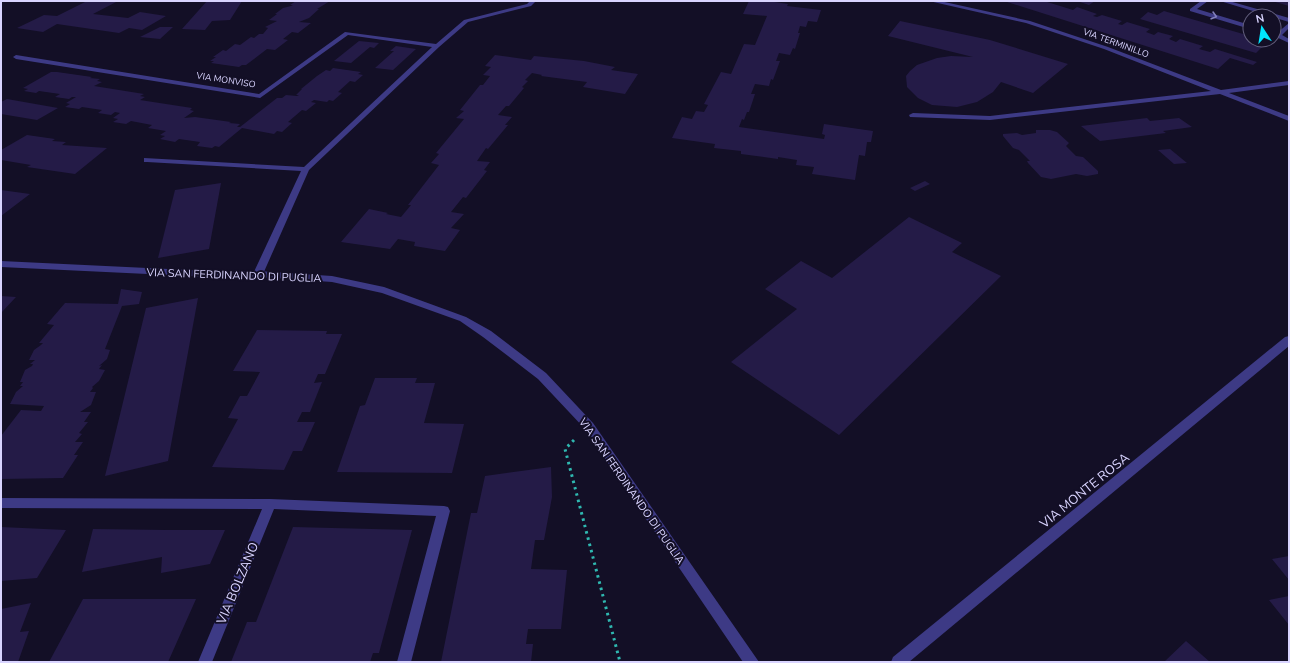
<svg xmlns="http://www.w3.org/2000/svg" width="1290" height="663" font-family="'Nunito Sans',sans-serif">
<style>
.building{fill:#241b47}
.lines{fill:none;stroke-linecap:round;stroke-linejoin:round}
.path{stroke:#2fb8b0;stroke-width:3;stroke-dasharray:2.5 4;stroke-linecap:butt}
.minor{fill:#3d3a85;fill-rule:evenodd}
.tertiary{fill:#3d3a85;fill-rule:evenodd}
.oneway{stroke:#837fbc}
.labels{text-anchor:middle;stroke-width:4;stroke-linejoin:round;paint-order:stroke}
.far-street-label{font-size:9px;fill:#d9d4ff;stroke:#130f26}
.street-label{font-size:11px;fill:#d9d4ff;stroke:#130f26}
.near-street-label{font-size:13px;fill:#d9d4ff;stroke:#130f26}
</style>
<rect width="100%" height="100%" fill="#130f26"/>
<!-- building -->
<path class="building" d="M87,1H118L93,14L128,18L140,12L166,16L142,30L129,28L119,33L57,24L43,32L17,28L44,15L57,16Z
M207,1H242L230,20L212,21L205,30L182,29Z
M296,1H330L317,9H319L309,18L299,22L311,23L298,33L292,32L283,39L288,40L275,50L267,49L246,65H242L239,67L211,63L214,61H210L216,57H213L223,50L226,51L235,44L240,45L251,37L254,38L259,34H263L268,28L265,27L277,21L269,20L277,14H275L283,8L291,6L293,5H290Z
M749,1H768L788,4L787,6L821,10L817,22L808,21L806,27L800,26L798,33H800L795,49L793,48L790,55L779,53L776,61H780L773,80L771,79L769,86L755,84L751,94H755L749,112H747L744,120L742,119L739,127L824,139L825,135L822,134L824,124L873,131L871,142H867L865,156L859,155L855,180L812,174L814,167L796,165L797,160L778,157V159L741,154V151L714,148L715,144L672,138L682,117L692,119L696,111L704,112L708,105L704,104L721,72L731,74L744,44L755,45L767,16L743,14Z
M1004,1H1044L1073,10L1077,7L1097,14L1093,16L1097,17L1102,15L1122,21L1118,24L1122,25L1127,22L1150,29L1146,32L1154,35L1158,32L1173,36L1169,39L1176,42L1180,39L1203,46L1199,49L1210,52L1215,49L1257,62L1253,65L1230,58L1218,69Z
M1077,1H1095L1089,5Z
M1272,1H1289V6Z
M1164,11L1250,36V40H1256L1253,43L1263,46L1256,53L1140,19L1148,12L1157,15Z
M900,21L990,40L1068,64L1033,93L1001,82L993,92L977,102L957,107L932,105L918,98L907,87L906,76L910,71L917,65L937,58L951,56L973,57L888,36Z
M160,27H173L160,39L140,37Z
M359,41L379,43L374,48L370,47L351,63L334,61Z
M396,46L416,49L393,70L375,68L394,51H390Z
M495,55L531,60L534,56L584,61L615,67L611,70L638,74L625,94L583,87L587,82L541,76L542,75L532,73L525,80L528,81L522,87L524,88L509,106H506L498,115L512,117L505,125H508L488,149L486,148L477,161L490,162L484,170L487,171L466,198L463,197L451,212L464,214L451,228L460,230L445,251L414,246L415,242L398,239L390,249L341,242L369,209L388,213L386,214L401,217L411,205H408L439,165L431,163L439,154L436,153L464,119L456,118L464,111L460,110L480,85H483L490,76L483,75L491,67L485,66Z
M333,68L361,72L358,74L363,75L355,82L350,81L338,92L342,93L333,101L329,100L327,102L314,100L311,102L316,103L306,111L302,110L288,122L292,123L282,132L277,131L274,134L242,128L219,147L215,146L212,148L197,146L200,142L179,139L175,142L160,139L165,136L160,135L166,131L148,128L152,125L131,121L126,124L113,122L118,119L113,118L120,113L115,112L111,115L98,113L102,110L82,107L79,109L65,107L70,104L66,103L76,97H72L69,99L55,97L60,94L39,91L36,93L24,91L28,89L23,88L51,72H57L92,77L90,78L100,79L97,81L102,82L94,86L144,94L140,96L145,97L140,100L192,108L190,110L194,111L184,118L195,117L231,122L229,123L240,124L237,127H240L277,98H282L286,95L297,96L299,95H296L302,89H301L317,76L326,70L330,71Z
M7,99L58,108L37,120L1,114V102Z
M1147,118L1150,121L1179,118L1192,127L1163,131L1166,133L1100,141L1081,126Z
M1036,130H1050L1057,132L1069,143L1066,146L1076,156L1083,157L1098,171V174L1087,176L1076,174L1051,179L1041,177L1028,163L1027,161H1030L1019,150L1013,148L1003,136V134L1017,133L1022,135L1036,133Z
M27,135L55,139L52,141L66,142L62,145L107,148L75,174L27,167L31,165L1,160V150Z
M1170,149L1187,163L1174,164L1158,150Z
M925,181L930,184L915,191L910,188Z
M221,183L209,249L158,258L175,190Z
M1,190L30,194L1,216Z
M909,217L962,243L952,252L1001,276L839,435L731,362L797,309L765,289L801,261L832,278Z
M121,289L142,292L139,304L122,306L105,349L110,350L107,359L99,366L102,365L99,369L105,370L99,381L92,387L93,388L90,392H96L91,405L80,412H91L84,422H88L79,433L82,434L75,442H83L74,455H78L63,478L1,479V436L21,410L41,411L44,406L10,404L16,392L23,386H20L23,382H20L25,370L32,366L33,364H30L35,360H29L34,350L41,345L43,343H39L54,325L47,324L65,303L118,304Z
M1,296L16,297L1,313Z
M198,298L168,461L105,476L146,308Z
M257,330L327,331L326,334H342L325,374H318L314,383L322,382L310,412H302L297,422H315L302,451H293L284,470L212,467L238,419L228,418L240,396H247L260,372L233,371Z
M375,378H417L415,383H435L424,423L464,424L452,473L337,472L360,406L365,405Z
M551,467L552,497L544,540H535L531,569L567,570L561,629H528L526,644H533L531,662H441L471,513H477L485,476Z
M1,527L66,530L37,578L1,581Z
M293,527L412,530L379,653H373L370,662H231L247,622H256Z
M93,529L166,530H225L210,564L161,573L162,557L82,572Z
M1289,556V580L1272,559Z
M1289,596V625L1269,600Z
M83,599H196L168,662H49Z
M31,603L20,632L29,631L18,662H1V609Z
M1186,641L1210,662H1164Z"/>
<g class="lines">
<!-- path -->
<path class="path" d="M574,440L565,449L620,662"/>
<!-- minor -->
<path class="minor" d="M530,1H536L531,6L468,22L439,47L309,170L263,274L258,277L253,274L301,171L147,162H144V158L304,167L432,47L348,35L260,98L16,59L13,57L16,55L259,94L345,32L436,44L464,20L527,4Z
M929,1H940L1030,21L1108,47L1221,90L1289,81V85L1229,93L1289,116V121L1220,94L990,120L910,117L909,115L913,113L990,116L1211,91L1104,49L1026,23Z
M1201,1H1208L1197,9L1250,25V29L1190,11V9Z
M1220,1H1229L1289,18V22Z
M1289,23V28L1282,35L1289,39V43L1274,36V32L1277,33Z
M1289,336V346L909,662H891L893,657L1285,337Z
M1,498L270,499L444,506L448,507L450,511L411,662H397L436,516L274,509L212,662H198L262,509L1,508Z"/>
<!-- tertiary -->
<path class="tertiary" d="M1,261L231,272L258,271L332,276L384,287L466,317L491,331L546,373L593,423L759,662H743L585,429L538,379L483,337L460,321L382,293L332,282L258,277L231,278L1,267Z"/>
</g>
<!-- one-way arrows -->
<defs><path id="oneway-chevron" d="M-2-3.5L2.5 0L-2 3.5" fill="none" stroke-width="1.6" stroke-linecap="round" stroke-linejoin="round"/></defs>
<use class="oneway" href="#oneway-chevron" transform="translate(1214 16) rotate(16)"/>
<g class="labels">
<!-- far-street labels -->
<g class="far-street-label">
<text transform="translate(1116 43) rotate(20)" y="3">VIA TERMINILLO</text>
<text transform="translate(226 80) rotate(9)" y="3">VIA MONVISO</text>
</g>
<!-- street labels -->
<g class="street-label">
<text transform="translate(234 275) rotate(2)" y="4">VIA SAN FERDINANDO DI PUGLIA</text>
<text transform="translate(632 491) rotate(55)" y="4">VIA SAN FERDINANDO DI PUGLIA</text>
</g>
<!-- near-street labels -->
<g class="near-street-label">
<text transform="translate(1084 490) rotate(-39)" y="5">VIA MONTE ROSA</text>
<text transform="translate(237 583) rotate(-67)" y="5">VIA BOLZANO</text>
</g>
</g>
<!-- border -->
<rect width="1290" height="663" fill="none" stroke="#d9d4ff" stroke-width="4"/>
<!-- north arrow -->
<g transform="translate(1262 28) rotate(348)"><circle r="19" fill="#130f26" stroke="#625e7d"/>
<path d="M0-3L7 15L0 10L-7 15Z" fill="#00e5ff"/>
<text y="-6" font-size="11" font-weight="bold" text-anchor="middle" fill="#d9d4ff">N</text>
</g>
</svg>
